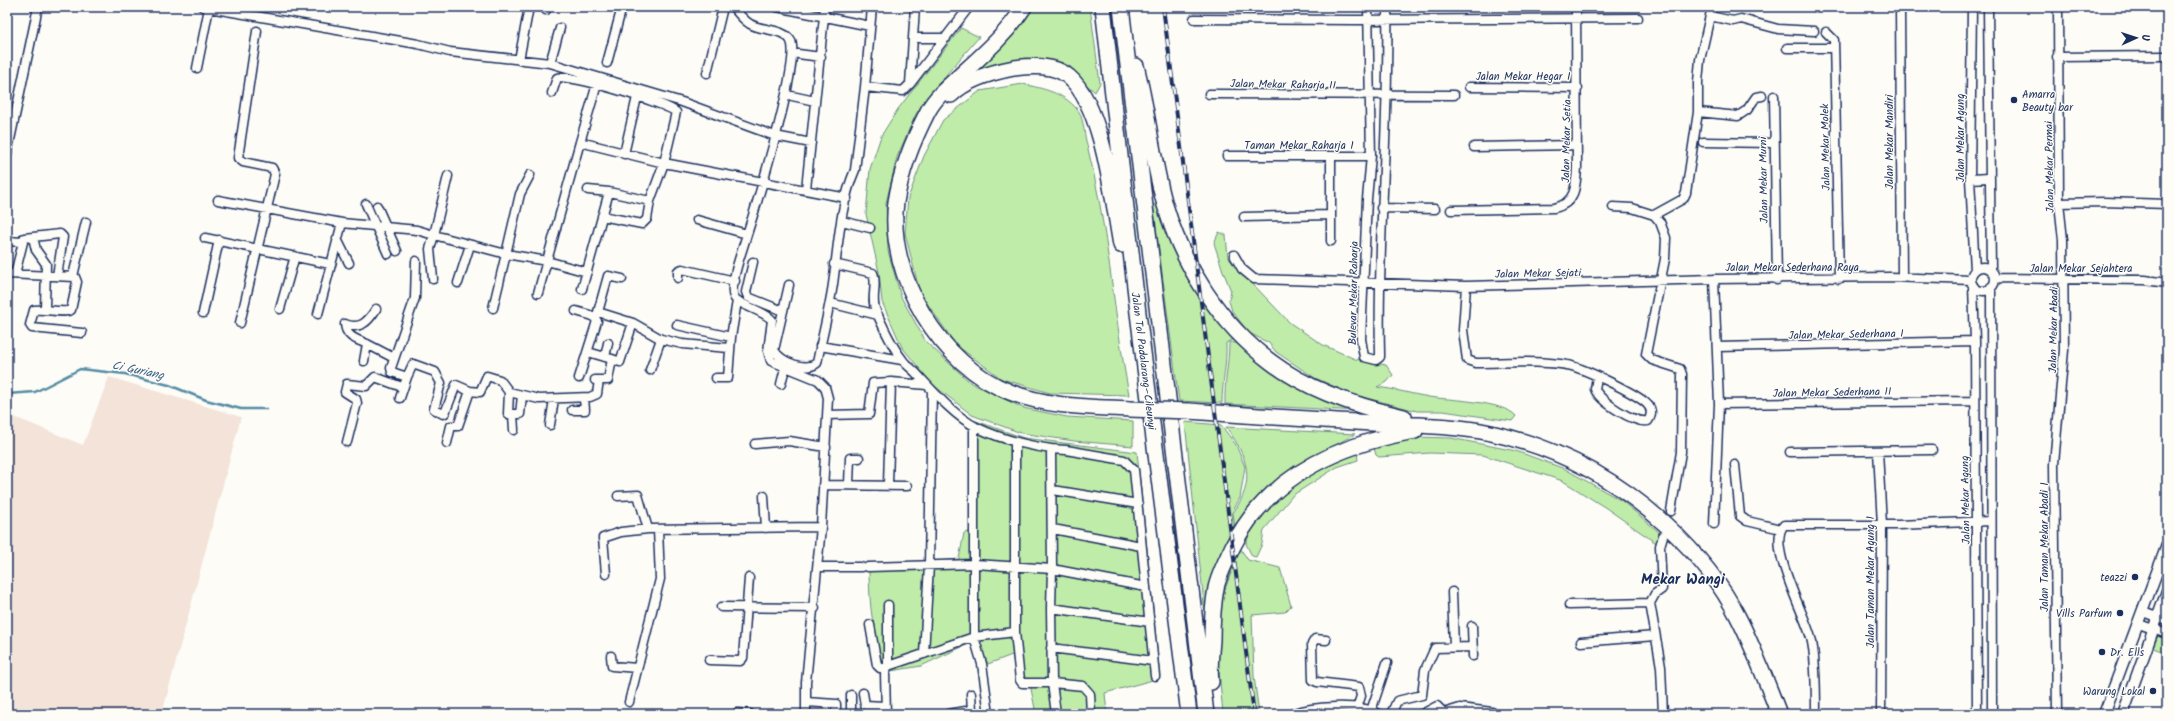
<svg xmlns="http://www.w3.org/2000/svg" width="2174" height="721" font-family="Kalam,sans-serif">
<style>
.built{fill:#f3e3d8}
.green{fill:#c0eca9;stroke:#6e8e84}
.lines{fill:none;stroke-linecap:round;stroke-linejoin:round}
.stream{stroke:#538ca4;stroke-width:2.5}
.river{stroke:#79cad3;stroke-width:14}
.minor-casing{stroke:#1b2f5e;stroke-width:11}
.tertiary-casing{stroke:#1b2f5e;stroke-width:13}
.motorway-casing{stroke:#1b2f5e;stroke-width:18}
.minor{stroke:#fdfcf7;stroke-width:8}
.tertiary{stroke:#fdfcf7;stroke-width:10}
.motorway{stroke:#fdfcf7;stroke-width:15}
.rail-casing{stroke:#1b2f5e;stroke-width:4}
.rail{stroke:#fdfcf7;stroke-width:2.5;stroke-dasharray:8;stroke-linecap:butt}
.motorway-bridge-casing{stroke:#1b2f5e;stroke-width:18;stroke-linecap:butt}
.motorway-bridge{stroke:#fdfcf7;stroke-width:15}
.poi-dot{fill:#1b2f5e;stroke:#fdfcf7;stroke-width:1.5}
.labels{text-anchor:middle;stroke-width:3;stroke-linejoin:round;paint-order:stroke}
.street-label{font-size:11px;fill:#1b2f5e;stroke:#fdfcf7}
.poi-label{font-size:11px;fill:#1b2f5e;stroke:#fdfcf7;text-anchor:end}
.water-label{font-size:12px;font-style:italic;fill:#375e81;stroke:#fdfcf7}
.district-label{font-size:15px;font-weight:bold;fill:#1b2f5e;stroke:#fdfcf7}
</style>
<rect width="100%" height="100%" fill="#fdfcf7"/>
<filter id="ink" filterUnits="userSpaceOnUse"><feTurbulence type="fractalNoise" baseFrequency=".025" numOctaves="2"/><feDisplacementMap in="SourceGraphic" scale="8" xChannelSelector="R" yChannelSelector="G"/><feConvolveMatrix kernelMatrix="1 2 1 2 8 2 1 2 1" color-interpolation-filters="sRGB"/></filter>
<g filter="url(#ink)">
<!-- built -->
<path class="built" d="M109,377L241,417L162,714H7V414L83,445Z"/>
<!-- green -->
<path class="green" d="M1030,7H1090L1100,83L1095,92L1059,62L1026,58L980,70Z
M961,28L979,37L939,83L916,114L897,157L886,203L888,251L901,297L926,342L971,383L1023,408L1067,417L1133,421V446L1074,441L1021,433L972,415L932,384L902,347L882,302L879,272L866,214L870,169L881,136L898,109Z
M1023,84C1044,89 1062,92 1077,109C1083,115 1084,132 1086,141C1108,224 1113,311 1129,395L1050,393L1002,379L956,345L920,293L905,233L908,198L924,156L943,120L980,91Z
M1153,204L1157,205L1169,239L1185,273L1241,341L1231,340L1226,343C1227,364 1222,383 1222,403L1179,401Z
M1219,232L1226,235L1228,258L1290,323L1323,345L1355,359L1386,365L1393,375L1387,382L1377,387C1395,389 1411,394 1429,397C1449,400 1503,401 1516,416L1512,421L1443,411H1417L1351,394L1315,378L1276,352L1269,343L1249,333L1232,311L1229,301L1231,291L1223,271L1214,243Z
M1229,342L1242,344L1359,411L1225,404C1224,383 1229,363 1229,342Z
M976,421L1024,438L1137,452L1160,678L1105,693L1107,714H1036L1030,684L1019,685L1012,655L988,664L977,640L921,666L885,672C873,634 869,607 869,567L959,559L964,533L974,531Z
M1185,422L1221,425L1236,445L1245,467L1240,498L1232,512L1234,532L1218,566L1205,614Z
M1226,427L1355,434L1312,458L1235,528L1233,513C1256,481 1248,457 1226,427Z
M1414,437L1451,438L1516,451L1565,469L1622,501L1660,533L1656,543L1606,508L1563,481L1483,455L1430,453L1379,457L1376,455L1374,448Z
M1342,453H1357L1358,460L1337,467L1293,495L1264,530L1262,544L1256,557L1252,556L1246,544L1251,529L1290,481Z
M1240,548L1248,560L1280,568L1291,606L1285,612L1252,615L1254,676L1259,714H1223L1216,639L1220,603Z
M2159,633L2167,636V653L2153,648Z"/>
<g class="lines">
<!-- stream -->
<path class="stream" d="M7,394L35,392L80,369L125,374L169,385L206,400L241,409H267"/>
<!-- river -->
<path class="river" d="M1351,714H1360"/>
<defs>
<path id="minor" d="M203,7L418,44L450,52L550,63L682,102L775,136L811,143
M733,7C738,13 743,20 750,24C761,31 784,28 791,41C801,63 753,216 743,247C740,257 729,287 734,297C738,305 763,310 772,320L768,351L771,361L818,380L825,387L828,398L821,527L806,682V714
M777,7L870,26
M1368,7L1371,156L1367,199L1361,339L1364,357L1376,360L1380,357V353C1377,237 1390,122 1387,7
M1900,7L1902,277
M1972,7L1970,179L1975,270
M1988,7L1991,270
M546,10V7
M1710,16L1733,21L1741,19L1778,29L1814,31
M1194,19L1357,20L1638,18
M1826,32L1834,40L1839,279
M913,38H946
M1787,48H1834
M798,54L821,57
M2057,57L2166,56
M519,60L529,7
M550,63L560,28
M607,63L622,7
M197,68L209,8
M707,73L723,7
M910,84L969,7
M865,87L903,91L910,84L915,7
M1469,87L1578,88
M552,93L557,78C567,73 666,103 676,112L664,163L650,201L609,192L588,190
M1209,94L1454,95
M792,96L815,101
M1774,96L1777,280
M1698,112L1738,116L1747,110L1756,97L1762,96
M580,142L597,84
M1703,142L1773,143
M1474,147L1576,145
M7,154L38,7
M624,154L637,97
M1227,156H1371
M1331,156V241
M530,175L520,194L506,254L547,261L587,272
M1970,179L1989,178
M806,189L825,7
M218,200L342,223L417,230L434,235L448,176
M2059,203L2104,202L2167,204
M366,204L388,254
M377,206L397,251
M1613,207L1632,208L1654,215
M1381,208L1435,209
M1451,210L1554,208C1576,203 1576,186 1577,167L1576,7
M602,216L642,224L647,219L650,201
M1244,217L1330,215
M697,220L747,234
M842,221L870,228
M33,237L36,250L46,264L45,309
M205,238L330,264
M337,239L349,263
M7,241L22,242
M1234,255L1242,269L1254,279L1466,286L1714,279L1890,277L1971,280
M753,262L746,292L748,297L783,311L774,350C781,362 805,372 817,363C822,337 829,311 833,284C838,248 840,204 855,170L865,87L872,7
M834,264L873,273C878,285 870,299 876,311C883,327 891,345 902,359C905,364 911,368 915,372C932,390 953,415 976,427C1000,439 1025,445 1051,449L1052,569L975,564L868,567
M1971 279a12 12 0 1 1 24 0a12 12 0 1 1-24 0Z
M7,274L75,277L77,282L71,310C64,314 44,308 34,310L30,325L32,328L82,333
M15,274L24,238L60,234L63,237L57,276
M73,276L86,222
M678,278V271L682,269L735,281
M1995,278L2145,280L2167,283
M433,279L430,249L434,235L506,254L493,308
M622,279L608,276L598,312L633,323L661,339L682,344L729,348
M1714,279L1719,404L1714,524
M458,283L470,245
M1466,286L1463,330L1467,360L1476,363C1505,363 1539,360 1567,365C1582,367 1637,394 1647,404C1652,409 1652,415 1648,421C1635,424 1599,401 1595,389L1597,377
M1973,286L1975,341L1977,714
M1991,287L1992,714
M582,289L609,192
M538,293L580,142L664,163L847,198
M830,303L878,315
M280,309L295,256
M576,311L593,316L597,321L579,378
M783,311L789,285
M203,313L219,240
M318,314L342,223
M240,323L275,174L272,168L243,162L238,158L257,31
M677,325L731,337
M367,344C356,339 346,337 345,324C360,330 368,322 376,309
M820,346L902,360
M1717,347L1975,341
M588,352L612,359
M605,357L608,343
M364,361L367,344L394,358
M650,370L661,339
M407,377L413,364L435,372L441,383L434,409L443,414L445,413L456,385L470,391
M716,378H728L731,337L737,301
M595,380H608L612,359L620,362L633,323
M781,384L785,368
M509,392L508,414H520L522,396
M400,398L407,377L392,372L391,368L415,298L416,261
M1719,404L1975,401
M572,410H585L584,398
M513,414L514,430
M827,415L869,414L873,383L891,382
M550,425L554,399
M974,426V637L982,664L989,714
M347,442L357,403L356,399L345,392L347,384L366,386L375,377L402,387
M1015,442V632L1020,680L1022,683H1052L1083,686L1090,694L1091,714
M447,443L451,426H458L470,391L480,392L487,376L500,380L509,392L539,399L590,397L597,394L599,380
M755,444L789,441L826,447
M1051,449L1066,450L1124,460L1134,470L1155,676
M1878,451L1882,525L1881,714
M1790,452L1932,450
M1735,465L1740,516L1747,521L1781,529
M849,484L850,458H859
M823,485L907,486
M888,485L891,382L927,385
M1053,490L1138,504
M618,496L638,495L648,529
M764,496L766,528
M1671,511L1681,452L1682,374L1680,369L1652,360L1646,354L1665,259L1666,238L1660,222L1654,215L1683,199L1686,193L1698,112V82L1700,60L1712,7
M1053,529L1141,546
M1663,536L1660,546L1662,589L1655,594L1650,603L1661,667L1663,714
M818,567H861
M606,574L603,538L621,532L648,529L821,527
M1146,587L1052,569L1051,608L1150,622
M1452,592L1454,647
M1569,605L1650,603
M721,607L815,608
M1051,608L1052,683L1056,714
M2143,612L2167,621
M2139,624L2167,634
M870,625L877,665L880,668H886
M1472,626L1473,656
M1326,640L1315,639L1312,644L1313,680L1317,682L1359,687L1361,696L1357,708
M1581,642L1655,636
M1051,648L1153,661
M924,654L929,565L932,391
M611,656L612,666L637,668
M709,660L740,661L743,658L749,578
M888,666L974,637L1015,632
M863,693L865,705L885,706
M851,695V714
M629,702L660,579L658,529
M806,702L836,704V714
M737,713L750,714
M886,714L885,672L888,666V605
M948,714L972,710L971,694
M1291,714C1311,706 1360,703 1379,714
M1370,714L1387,663
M1391,714L1397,701L1422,695L1425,670L1435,648L1473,647
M1422,714L1437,706L1444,713L1460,708L1492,712
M1816,714C1816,694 1816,656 1811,638C1805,614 1766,545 1784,525H1898L1991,521
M2057,714L2054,464L2064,350L2063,240L2059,203L2058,7"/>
<path id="tertiary" d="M2104,714L2167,545
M2123,714L2167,591"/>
<path id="motorway" d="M1024,7C1008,32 986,52 965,71C952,83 936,96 928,111C913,140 901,170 896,202C886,275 941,366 1010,392C1048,407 1088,407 1129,409
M1103,7L1138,313L1189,714
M1121,7L1206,714
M1136,66C1148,112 1152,159 1165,205C1183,266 1220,324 1271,362C1308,390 1360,407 1404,417
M951,95C967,79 993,72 1014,68C1032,66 1055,64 1069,77C1103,106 1113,201 1121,245
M1189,411C1245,415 1300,419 1356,422C1401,425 1447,424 1491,433C1557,447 1616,479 1666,525C1694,551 1721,583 1738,617C1754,648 1766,681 1779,714
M1211,682C1209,668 1211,654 1212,640C1212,623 1213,605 1216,588C1219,574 1227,559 1233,546C1269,475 1340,444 1415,431"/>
</defs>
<!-- minor casing -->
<use href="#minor" class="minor-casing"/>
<!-- tertiary casing -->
<use href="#tertiary" class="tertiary-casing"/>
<!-- motorway casing -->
<use href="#motorway" class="motorway-casing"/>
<!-- minor -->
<use href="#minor" class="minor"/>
<!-- tertiary -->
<use href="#tertiary" class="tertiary"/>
<!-- motorway -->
<use href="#motorway" class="motorway"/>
<defs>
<path id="rail" d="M1163,7L1254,714"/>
</defs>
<!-- rail casing -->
<use href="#rail" class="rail-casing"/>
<!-- rail -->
<use href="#rail" class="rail"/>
<defs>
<path id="motorway-bridge" d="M1129,409L1189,411"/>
</defs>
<!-- motorway-bridge casing -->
<use href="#motorway-bridge" class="motorway-bridge-casing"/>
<!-- motorway-bridge -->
<use href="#motorway-bridge" class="motorway-bridge"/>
</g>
</g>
<!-- markers -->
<g class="poi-dot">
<circle cx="2014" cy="100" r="4"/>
<circle cx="2135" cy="577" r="4"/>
<circle cx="2120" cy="613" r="4"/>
<circle cx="2102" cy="652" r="4"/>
<circle cx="2153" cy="691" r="4"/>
</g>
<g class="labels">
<!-- street labels -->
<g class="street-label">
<text x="1523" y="80">Jalan Mekar Hegar I</text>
<text transform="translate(1283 84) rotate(1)" y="4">Jalan Mekar Raharja II</text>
<text transform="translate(1960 138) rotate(-90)" y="4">Jalan Mekar Agung</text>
<text transform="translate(1566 141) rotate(-89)" y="4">Jalan Mekar Setia</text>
<text transform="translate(1889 142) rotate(-90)" y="4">Jalan Mekar Mandiri</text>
<text x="1299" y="149">Taman Mekar Raharja I</text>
<text transform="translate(1825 147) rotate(-91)" y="4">Jalan Mekar Molek</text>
<text transform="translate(2049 167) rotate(-91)" y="4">Jalan Mekar Permai</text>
<text transform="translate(1763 180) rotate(-91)" y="4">Jalan Mekar Murni</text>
<text x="1792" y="271">Jalan Mekar Sederhana Raya</text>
<text x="2081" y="272">Jalan Mekar Sejahtera</text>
<text transform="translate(1538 273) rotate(-1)" y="4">Jalan Mekar Sejati</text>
<text transform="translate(1353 293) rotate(-89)" y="4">Bulevar Mekar Raharja</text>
<text transform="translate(2053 330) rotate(-89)" y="4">Jalan Mekar Abadi</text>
<text transform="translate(1846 334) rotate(-1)" y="4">Jalan Mekar Sederhana I</text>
<text transform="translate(1144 361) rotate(83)" y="4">Jalan Tol Padalarang–Cileunyi</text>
<text transform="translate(1832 392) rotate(-1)" y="4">Jalan Mekar Sederhana II</text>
<text transform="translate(1965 500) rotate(-91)" y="4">Jalan Mekar Agung</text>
<text transform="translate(2044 547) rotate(-90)" y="4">Jalan Taman Mekar Abadi 1</text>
<text transform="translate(1870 582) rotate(-90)" y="4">Jalan Taman Mekar Agung I</text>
</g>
<!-- poi labels -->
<g class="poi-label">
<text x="2022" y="98" text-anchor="start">Amarra<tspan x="2022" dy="13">Beauty bar</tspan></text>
<text x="2127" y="581">teazzi</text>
<text x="2112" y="617">Vills Parfum</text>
<text x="2110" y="656" text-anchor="start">Dr. Ells</text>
<text x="2145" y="695">Warung Lokal</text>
</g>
<!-- water labels -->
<g class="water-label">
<text transform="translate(138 370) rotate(12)" y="4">Ci Guriang</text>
</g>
<!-- district labels -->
<g class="district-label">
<text x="1683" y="584">Mekar Wangi</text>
</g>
</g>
<!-- margin -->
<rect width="2174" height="721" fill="none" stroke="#fdfcf7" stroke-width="24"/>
<rect x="12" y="12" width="2150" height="697" fill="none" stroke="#1b2f5e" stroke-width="1.5" filter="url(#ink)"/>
<!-- north arrow -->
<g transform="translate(2136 38) rotate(87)" stroke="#fdfcf7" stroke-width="3" paint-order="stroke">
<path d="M0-3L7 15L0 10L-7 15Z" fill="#1b2f5e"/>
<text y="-6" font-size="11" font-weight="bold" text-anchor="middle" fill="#1b2f5e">U</text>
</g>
</svg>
